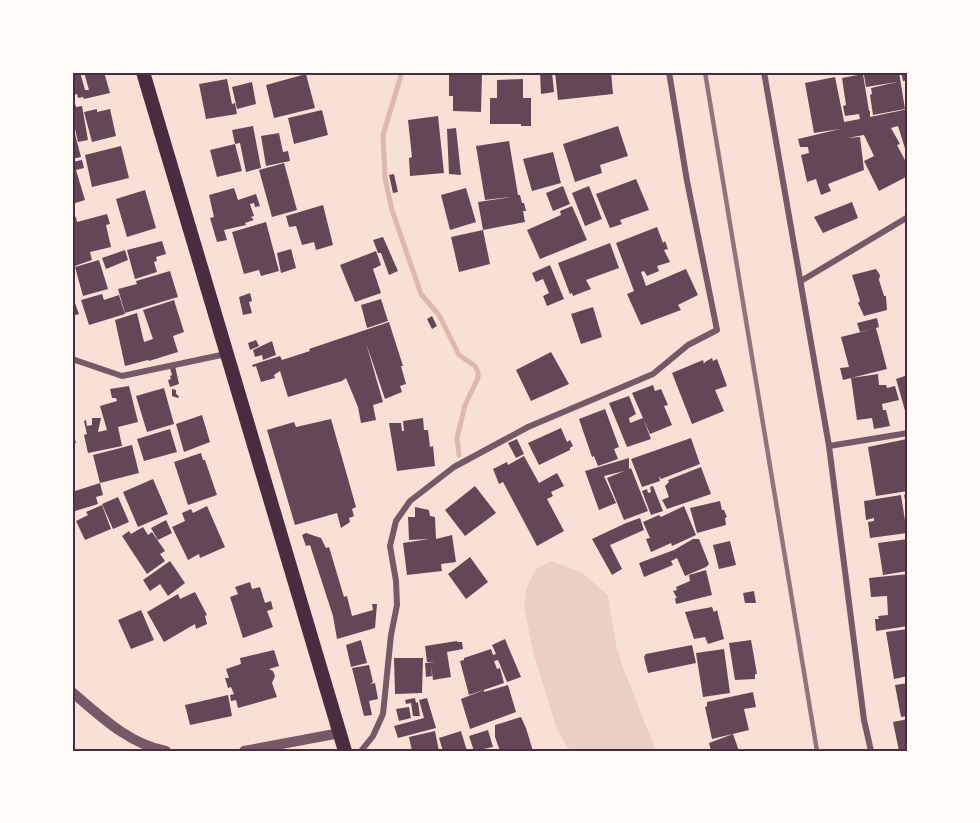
<svg xmlns="http://www.w3.org/2000/svg" width="980" height="823" font-family="Figtree,sans-serif">
<style>
.green{fill:#ebcfc5}
.lines{fill:none;stroke-linecap:round;stroke-linejoin:round}
.stream{stroke:#dcb8b0;stroke-width:5}
.building{fill:#644757}
.minor{stroke:#755966;stroke-width:6}
.tertiary{stroke:#755966;stroke-width:10}
.primary{stroke:#4a2c40;stroke-width:14}
.rail{stroke:#8f747c;stroke-width:4.5}
.neatline{fill:none;stroke:#4a2c40;stroke-width:2}
</style>
<rect width="100%" height="100%" fill="#f7e1d7"/>
<!-- green -->
<path class="green" d="M551,561L582,573L608,595L616,645L622,665L656,751H570L557,730L533,651L524,607L527,587L536,569Z"/>
<g class="lines">
<!-- stream -->
<path class="stream" d="M402,72L383,135L385,178L392,210L421,294L439,315L459,355L475,366L478,372V378L465,405L457,438L459,455"/>
</g>
<!-- building -->
<path class="building" d="M72,72H80L85,90H89L84,72H104L110,93L84,99L83,97L78,98L77,94L72,95Z
M449,72L482,73L481,112L453,111V96H449Z
M540,72H552L554,92L541,94Z
M555,72H611L613,94L558,100Z
M883,72H899L905,109L873,115L870,95L872,94L871,88L897,82L866,87L864,75Z
M901,72H908V80L903,81Z
M306,74L315,108L274,118L266,85Z
M863,74L869,111H870V117L908,109V158L898,126L891,128L900,144L897,145L908,166V176L879,191L864,161L874,156L864,135L847,138L860,137L864,170L828,184L831,191L821,195L816,179L807,182L801,155L809,153L808,147H800L798,139L840,129L814,133L805,83L835,77L847,136L844,122L860,119L859,114L845,116L843,106L846,105L842,78Z
M227,79L232,104L235,103L237,114L206,119L199,84Z
M523,79V98H531V126H521V124H490V98H497V80Z
M252,82L256,104L237,109L232,87Z
M72,100H74L76,107L82,106L88,140L78,142L75,129L72,130Z
M97,109V112L110,109L116,136L92,142L84,112Z
M322,110L328,135L294,144L288,118Z
M438,116L444,173L410,176L409,158L412,157L408,120Z
M253,126L261,168L246,172L240,143L235,144L232,130Z
M618,126L628,156L600,165L602,173L575,182L563,144Z
M456,128L461,175L449,174L447,129Z
M279,133L283,152L288,151L290,161L266,166L261,136Z
M75,134L81,157L72,159V135Z
M509,141L518,195H520L522,203H524L526,211H523L525,222L483,230L478,202L511,197L485,200L476,146Z
M235,144L242,171L217,177L210,150Z
M121,146L129,178L92,187L85,155Z
M553,152L561,183L532,191L523,159Z
M82,160L84,168L76,170L85,200L72,204V162Z
M284,163L297,210L272,217L259,170Z
M394,174L398,192L393,193L389,175Z
M636,179L649,210L620,220L622,224L610,228L596,194Z
M563,186L570,204L553,211L546,193Z
M589,186L602,219L585,226L572,193Z
M234,188L238,200L256,194L260,206L255,207L254,203L250,204L254,216L251,217L254,220L245,223L246,225L224,230L227,240L217,242L210,218L214,217L209,195Z
M466,188L476,222L450,230L441,195Z
M145,190L156,228L127,237L116,199Z
M852,202L858,218L823,233L814,217Z
M323,205L333,245L316,250L314,242L302,245L296,226L289,227L286,216Z
M572,206L587,240L540,259L527,230L561,215L560,211Z
M107,214L110,224L106,225L111,247L90,252L92,260L72,267V218L76,217L77,222Z
M266,222L279,271L261,276L259,270L244,274L232,232Z
M657,227L663,243L665,241L668,249L664,250L670,262L657,266L659,271L647,276L644,271L641,272L646,286L686,269L698,295L678,305L681,310L641,325L627,294L634,291L616,243Z
M483,230L490,264L459,272L451,237Z
M383,237L398,271L389,275L381,253H378L373,240Z
M162,241L166,254L156,257L157,261L154,262L157,272L135,279L127,250Z
M610,243L619,268L586,280L591,289L573,296L572,293L570,294L558,263Z
M291,249L296,268L281,273L277,253Z
M125,250L128,260L106,269L102,258Z
M376,251L381,265L373,269L381,293L355,302L340,265Z
M99,260L108,289L83,296L75,267Z
M550,265L564,299L547,306L543,296L549,293L543,279L536,282L532,273Z
M876,269L880,275L879,280L884,296H886L887,310L864,316L858,303L860,301L852,275Z
M170,271L178,297L125,313L118,289L137,284L136,281Z
M250,293L252,301L249,302L252,313L243,315L239,297Z
M102,294L104,300L119,295L125,314L89,325L81,300Z
M72,295L79,314L72,316Z
M381,299L388,321L367,328L361,305Z
M174,300L184,332L173,336L178,352L149,361L148,360L125,366L115,320L137,313L144,342L153,339L143,310Z
M593,307L602,337L581,344L571,314Z
M432,316L437,326L432,329L427,319Z
M877,318L879,327L876,328L887,369L843,380L840,368L849,367L841,337L873,329L860,332L857,323Z
M389,322L403,366H401L406,384L400,386L402,392L385,399L366,343L383,402L373,405L376,420L361,423L358,407L346,378L342,381L288,397L280,371L274,375L275,378L261,382L256,366L253,367L252,365L280,356L282,360L310,351L309,349Z
M256,340L259,346L250,350L248,343Z
M272,341L276,355L263,360L262,355L255,357L253,350Z
M551,352L569,384L531,401L516,370Z
M712,358L713,361L717,359L727,386L715,390L724,411L692,424L672,373L703,360L704,364L705,362Z
M175,366L179,384L170,387L168,380L171,379L170,376L172,375L170,368Z
M878,374L879,385H886L887,388L895,386L899,400L882,404L883,410H886L890,426L874,429L872,418L857,420L851,378Z
M908,375V414H906L896,379Z
M653,385L655,391L661,389L668,405L664,406L672,425L650,434L632,393Z
M129,386L138,422L118,427L122,446L88,453L84,435L87,434L84,421L86,420L87,426L92,425V418H101L98,432L107,430L100,406L117,401L116,398H112L110,389Z
M164,388L174,424L147,432L136,396Z
M172,389L176,390V394L179,396L178,398L172,396Z
M629,396L636,414L629,418L630,423L643,418L651,439L627,447L609,403Z
M605,409L619,447L614,449L618,459L598,466L594,456L592,457L579,419Z
M202,415L210,442L184,452L176,424Z
M423,418L424,430H428L430,447L433,446L435,466L397,471L389,423H401L402,431H404L403,421Z
M331,419L356,507L352,509L354,516L349,518L350,522L341,528L337,513L295,525L267,430L294,422L296,427Z
M561,428L567,442L570,440L573,446L570,448V450L539,465L528,443Z
M72,429L76,443L72,444Z
M170,429L177,452L144,461L137,439Z
M691,438L700,464L661,479L659,476L660,481L642,487L631,459Z
M517,439L524,454L516,458L508,443Z
M907,439L908,491L876,496L868,447Z
M132,445L139,473L100,483L93,455Z
M201,453L203,460H205L217,495L188,505L174,462Z
M524,456L539,483L557,473L564,486L551,492L553,496L547,499L564,531L537,546L503,482L499,484L493,469L507,462L508,465Z
M629,458V469L631,468L648,511L624,520L607,478L624,471L604,476L616,503L599,510L585,471Z
M701,467L711,494L667,509L662,500L669,497L665,486L669,482L668,480Z
M153,479L168,514L138,527L123,492Z
M100,483L103,495L96,497L98,504L72,512V492Z
M475,486L496,513L465,536L445,510Z
M653,486L663,511L651,515L642,491L647,489L648,493L651,492L650,487Z
M901,495L907,533L870,538L868,522L874,521V518L866,520L864,501Z
M904,495H908V509H907Z
M118,497L129,522L113,529L102,504Z
M720,501L722,510H724L727,517L725,518L726,525L697,533L690,508Z
M102,505L111,529L85,540L76,521L88,515L86,512Z
M207,506L225,547L200,558L199,554L188,560L172,527L185,521L182,513L191,509L193,513Z
M684,506L696,535L672,546L671,543L651,552L646,539L650,538L643,522L659,515L661,517Z
M415,507L429,510L430,516L435,517L436,539L452,535L456,562L441,564L442,571L407,575L403,543L429,539L409,540L408,517H415Z
M640,518L644,530L610,545L622,569L612,575L592,539L626,523Z
M166,520L172,533L158,540L151,528Z
M143,527L148,535L152,532L165,551L160,554L165,561L147,574L122,536L129,531L131,534Z
M306,533L321,538L326,548L329,547L344,597L347,596L352,616L373,610L372,604H377L375,628L337,639L333,616L310,545L306,546L302,535Z
M693,539H699L709,564L706,567L685,576L677,558L671,561L673,565L644,577L639,563L674,550Z
M908,539V571L883,575L878,543Z
M730,541L736,565L719,569L713,545Z
M470,557L488,582L466,599L448,574Z
M170,561L185,583L168,596L160,584L150,591L143,580Z
M706,570L712,595L676,604L675,598H677L673,591L677,590L676,587L690,581L689,575Z
M908,574V626L876,631L875,619H879L878,616L888,615L887,596L871,597L869,578Z
M250,582L252,589L260,587L265,603L271,601L273,609L267,611L273,627L243,638L230,597L238,594L235,587Z
M754,591L756,603H745L743,593Z
M195,592L207,615L205,616L207,624L196,629L195,624L164,642L147,612L178,594L180,599Z
M712,607L714,612L717,610L724,639L708,644L705,637L694,639L685,612Z
M141,610L154,640L131,649L118,620Z
M908,629V676L894,679L886,632Z
M505,639L521,677L507,682L498,660L494,661L497,669L500,668L504,683L469,695L460,661L464,660V658L491,649L493,655L496,654L492,645Z
M361,640L367,663L351,667L346,645Z
M751,640L757,674H755V679L735,680L729,643Z
M457,641V642H462L463,649L447,652L451,677L433,680L431,665L432,676L426,677L425,663L435,662H427L425,646Z
M692,645L696,663L648,673L644,657L646,654Z
M724,649L730,693L703,697L696,653Z
M274,650L279,666L269,669L273,671L275,676L272,683L277,697L238,708L236,700L231,701L230,695L234,694L231,687L228,688L225,678H229L226,669L241,664L240,658Z
M394,658H423L422,693L395,694Z
M369,665L373,682L370,684L375,683L378,699L369,701L372,715L364,716L352,668Z
M908,683V716L901,717L895,685Z
M508,685L516,712L470,729L461,699L484,690V692Z
M753,692L756,707L744,709L749,730L712,739L705,707L707,706V702Z
M228,695L232,716L190,725L185,705Z
M415,698L416,703L418,702L420,716H413L411,703L406,704L405,700Z
M427,698L436,728L398,738L394,726L424,718L419,700Z
M409,707L411,718L399,721L396,709Z
M521,717L526,728L533,751H500L495,737V725Z
M908,719V751H899L893,722Z
M488,730L493,747L474,751L469,736Z
M435,731L439,751H412L409,737Z
M461,731L467,751H443L439,738Z
M733,734L739,751H711L709,743Z"/>
<g class="lines">
<!-- minor -->
<path class="minor" d="M764,72L829,446L864,720L871,751
M801,281L908,217
M72,359L122,376L226,354
M829,446L908,433
M361,751L373,736L383,714L391,635L397,605L396,581L390,546L396,521L410,501L454,467L528,427L653,374L688,345L717,330L687,181L669,72"/>
<!-- tertiary -->
<path class="tertiary" d="M72,692C100,716 129,744 166,751
M244,751L340,733"/>
<!-- primary -->
<path class="primary" d="M143,72L345,751"/>
<!-- rail -->
<path class="rail" d="M705,72L817,751"/>
</g>
<!-- border -->
<rect width="980" height="823" fill="none" stroke="#fffaf5" stroke-width="147"/>
<rect x="74" y="74" width="832" height="676" class="neatline"/>
</svg>
